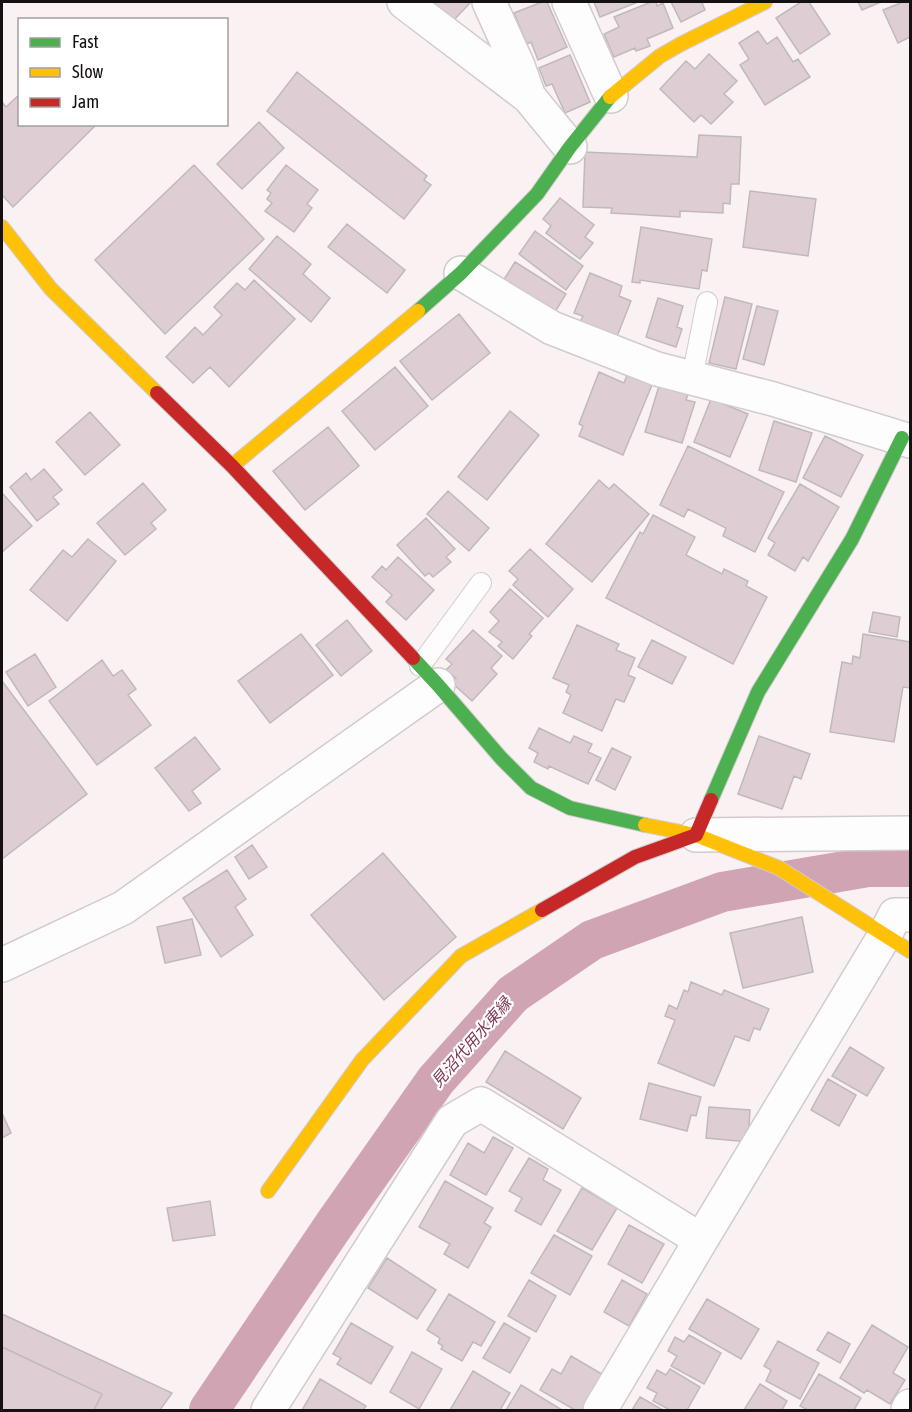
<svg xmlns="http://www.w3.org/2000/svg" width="912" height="1412" font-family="'Asap Condensed','Noto Sans JP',sans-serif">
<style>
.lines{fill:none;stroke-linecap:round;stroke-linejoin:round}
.canal{stroke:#d1a4b4;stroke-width:40}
.building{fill:#deced4;stroke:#c0b9bb;stroke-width:1.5}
.lane-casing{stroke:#d2cbcd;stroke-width:22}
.street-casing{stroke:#d2cbcd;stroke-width:36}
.fast-casing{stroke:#d2cbcd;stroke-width:16}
.slow-casing{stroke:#d2cbcd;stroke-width:16}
.jam-casing{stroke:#d2cbcd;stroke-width:16}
.lane{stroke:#fefdfd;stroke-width:20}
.street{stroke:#fefdfd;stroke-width:33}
.fast{stroke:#4caf50;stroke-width:14}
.slow{stroke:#ffc107;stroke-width:14}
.jam{stroke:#c62828;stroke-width:14}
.labels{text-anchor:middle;stroke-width:4.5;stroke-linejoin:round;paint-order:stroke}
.water-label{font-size:16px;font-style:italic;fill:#7e3554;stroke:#fff}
</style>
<rect width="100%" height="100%" fill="#faf1f3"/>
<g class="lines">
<!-- canal -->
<path class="canal" d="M209,1410L336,1222L436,1080L513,994L592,940L722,892L868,867H910"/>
</g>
<!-- building -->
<path class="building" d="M432,2H469L470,3L453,21Z
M542,2H547L567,47L538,60L531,42L527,44L514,13Z
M594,2H638L600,17Z
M651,2H656L657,6L663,3L673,28L647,39L650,46L636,51L635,48L614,57L604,34L619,27L614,17Z
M671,2H705L702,3L705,10L681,22Z
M801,2H809L830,34L800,54L776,18Z
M858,2H881L862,10Z
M903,2H910V37L898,43L883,10Z
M758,31L767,44L777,37L793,62L798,59L810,77L765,105L740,65L749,59L739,43Z
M709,54L737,81L724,94L733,102L711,124L701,115L694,122L660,89L686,61L695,69Z
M570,55L590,102L565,113L552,84L546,86L539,68Z
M297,72L427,176L424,180L431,185L404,219L267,111Z
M20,94V124H97L13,207L2,195V102L6,107Z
M259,122L284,148L242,189L217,164Z
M699,135L741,137L739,184H731L730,204L723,203V213L680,211V217L611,213L612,208L583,207L585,152L697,157Z
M194,165L264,239L165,334L95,260Z
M286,165L318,190L307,204L312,208L294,232L265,211L272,203L267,199L271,193L267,190Z
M750,191L816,199L808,256L743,247Z
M560,198L594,225L585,237L593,243L580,259L546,233L551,226L543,219Z
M347,224L405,270L387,293L328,247Z
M641,227L712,239L707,271L702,270L699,289L640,280V283L632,282Z
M535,231L583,266L566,290L519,254Z
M277,236L311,264L303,274L330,298L311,322L249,269Z
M515,262L566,294L550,320L501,284Z
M590,273L622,286L619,296L631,301L616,339L579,324L583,316L574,313Z
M254,280L295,319L229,387L210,367L193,383L166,357L195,327L203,335L222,315L214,307L237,283L245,290Z
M725,297L752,304L736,369L709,363Z
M658,298L683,306L677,327L682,329L676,347L646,337Z
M757,306L778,311L764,365L743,359Z
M459,314L490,353L432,400L400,361Z
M395,367L428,406L375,450L342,411Z
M599,372L624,383L627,375L652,385L623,455L579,436L583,426L579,424Z
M659,386L688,394L686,400L695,402L682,443L645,432Z
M711,399L748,414L730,457L694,442Z
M510,411L539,435L487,500L458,477Z
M90,412L120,445L85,475L56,442Z
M774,421L812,433L796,482L759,470Z
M328,427L359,466L305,510L273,471Z
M825,436L863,455L841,497L803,478Z
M688,446L784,492L755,552L723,536L726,528L688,509L684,517L660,505Z
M44,469L62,490L53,497L59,504L37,521L10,487L26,473L31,480Z
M599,480L609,489L614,484L649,514L592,582L546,544Z
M143,483L166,510L151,523L156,529L125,555L97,523Z
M800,484L839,507L808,561L803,557L795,571L768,555L775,543L768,538Z
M448,491L489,528L469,551L427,514Z
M2,493L32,526L2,552Z
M653,515L695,537L686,555L722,574L724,569L748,581L746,586L767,597L733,664L606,598L640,532L643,534Z
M426,518L455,549L446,557L451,562L433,577L429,573L425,576L397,545Z
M88,539L116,561L67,621L30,590L63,550L72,557Z
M530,549L573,589L548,617L513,585L518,579L509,571Z
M398,557L434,590L406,620L386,602L392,595L372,577L382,566L386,570Z
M510,589L543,618L529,634L532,636L513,659L498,646L502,642L489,632L499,621L490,612Z
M873,612L900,617L897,637L869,632Z
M347,620L372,651L341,676L316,645Z
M577,625L619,644L616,650L635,658L628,675L635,678L624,702L616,699L602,731L563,713L571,695L566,692L569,685L553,678Z
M473,630L502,656L491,668L497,674L472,701L451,682L456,678L446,670L452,664L446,659Z
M301,634L333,675L270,723L238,681Z
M863,634L910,642V688L903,687L894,742L830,732L842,662L852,664L853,656L860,658Z
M652,640L686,657L672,684L638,667Z
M35,654L56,687L28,706L6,672Z
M102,660L113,676L122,670L136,689L128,695L151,725L97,765L49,701Z
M2,681L87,794L2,859Z
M539,728L570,743L574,736L592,744L588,752L601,758L588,784L549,766L548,769L534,762L538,753L529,748Z
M759,736L810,754L801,779L794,776L782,809L738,794Z
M195,737L220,769L192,791L201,803L189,811L155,768Z
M612,748L631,757L615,790L596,780Z
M252,845L267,867L249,879L235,857Z
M383,853L456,937L384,1000L311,915Z
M227,870L246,899L235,907L253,935L221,957L183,898Z
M802,917L813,972L743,988L730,933Z
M192,919L201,955L165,963L157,927Z
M691,982L722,995L724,990L769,1009L760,1030L754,1028L749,1041L735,1036L714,1086L658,1063L675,1020L665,1016L669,1005L677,1009L684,990L688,992Z
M850,1047L884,1068L867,1096L832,1076Z
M505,1051L581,1098L563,1129L486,1082Z
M828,1079L856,1095L839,1126L811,1110Z
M649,1083L701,1097L696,1116L691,1115L687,1131L640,1119Z
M709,1107L750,1110L748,1142L706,1138Z
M2,1113L11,1133L2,1138Z
M493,1137L513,1148L486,1195L450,1175L468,1143L484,1153Z
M529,1158L548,1169L543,1180L561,1190L541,1225L515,1211L522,1198L509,1191Z
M445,1181L493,1208L484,1223L491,1227L468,1268L444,1254L450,1244L419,1227Z
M582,1188L617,1208L592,1250L557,1231Z
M210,1201L215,1235L173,1241L167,1208Z
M629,1225L664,1244L642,1283L608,1264Z
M554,1235L592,1256L570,1295L531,1273Z
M387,1258L436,1290L417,1319L368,1288Z
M529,1280L556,1296L536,1332L508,1316Z
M622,1280L647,1294L629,1326L604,1312Z
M449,1294L495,1322L481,1346L473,1342L462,1361L441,1349L443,1346L438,1343L440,1338L427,1330Z
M707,1299L759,1329L741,1359L689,1329Z
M2,1314L172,1393L160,1410H94L102,1394L2,1347Z
M351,1323L393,1347L371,1384L337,1364L341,1358L333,1354Z
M504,1323L530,1338L510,1373L483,1358Z
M872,1325L908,1347L893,1373L905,1380L890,1404L867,1390L864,1393L840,1378Z
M828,1332L850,1344L840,1363L817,1350Z
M689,1335L721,1353L704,1384L671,1366L677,1356L668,1351L675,1337L684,1342Z
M778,1341L819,1363L800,1399L766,1381L771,1370L764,1366Z
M2,1347L102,1394L94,1410H2Z
M412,1352L442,1369L419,1409L390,1392Z
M571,1356L607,1377L588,1410H575L540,1390L552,1369L561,1374Z
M670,1369L700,1387L687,1410H670L653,1401L657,1393L647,1388L657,1370L666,1375Z
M473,1371L510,1393L500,1410H450Z
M819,1374L861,1398L854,1410H808L800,1406Z
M320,1379L366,1406L363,1410H302Z
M760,1384L787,1401L782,1410H744Z
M521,1385L562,1410H506Z
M640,1397L663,1410H632Z"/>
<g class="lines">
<defs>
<path id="lane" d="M692,378L707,302
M420,666L481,583"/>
<path id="street" d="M404,2L529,97
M489,2L518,66L529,97L570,147
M569,2L611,96
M461,273L552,328L657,369L773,399L910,441
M696,835L910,833
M2,965L123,908L438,685
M268,1410L452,1121L481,1104L701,1240
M600,1410L701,1240L885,935L895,915H910
M908,1410L910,1406"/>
<path id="fast" d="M418,311L461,273L537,194L570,147L610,97
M413,658L438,685L501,758L531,788L570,808L645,825
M711,800L758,692L852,539L902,438"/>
<path id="slow" d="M610,97L660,56L681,44L765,2
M2,227L51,289L157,393
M232,466L418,311
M645,825L696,835L779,868L910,951
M268,1191L362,1060L461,956L542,910"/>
<path id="jam" d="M157,393L232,466L413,658
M542,910L635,857L696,835L711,800"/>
</defs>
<!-- lane casing -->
<use href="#lane" class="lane-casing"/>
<!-- street casing -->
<use href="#street" class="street-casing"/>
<!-- fast casing -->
<use href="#fast" class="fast-casing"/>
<!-- slow casing -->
<use href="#slow" class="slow-casing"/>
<!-- jam casing -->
<use href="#jam" class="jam-casing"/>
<!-- lane -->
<use href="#lane" class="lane"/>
<!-- street -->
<use href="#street" class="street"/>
<!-- fast -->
<use href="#fast" class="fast"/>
<!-- slow -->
<use href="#slow" class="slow"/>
<!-- jam -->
<use href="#jam" class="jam"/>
</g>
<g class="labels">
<!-- water labels -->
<g class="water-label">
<text transform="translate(471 1042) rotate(-49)" y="6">見沼代用水東縁</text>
</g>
</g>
<!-- border -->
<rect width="912" height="1412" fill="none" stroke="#151012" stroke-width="6"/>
<!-- legend -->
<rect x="18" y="18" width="210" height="108" fill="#ffffff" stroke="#a19fa0" stroke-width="1.5"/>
<rect x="30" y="38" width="30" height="9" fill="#4caf50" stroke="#a19fa0" stroke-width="1.5"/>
<text x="72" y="48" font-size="18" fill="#151012">Fast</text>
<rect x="30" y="68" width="30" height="9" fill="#ffc107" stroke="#a19fa0" stroke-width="1.5"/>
<text x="72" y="78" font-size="18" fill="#151012">Slow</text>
<rect x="30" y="98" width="30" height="9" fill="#c62828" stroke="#a19fa0" stroke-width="1.5"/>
<text x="72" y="108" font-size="18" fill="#151012">Jam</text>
</svg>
